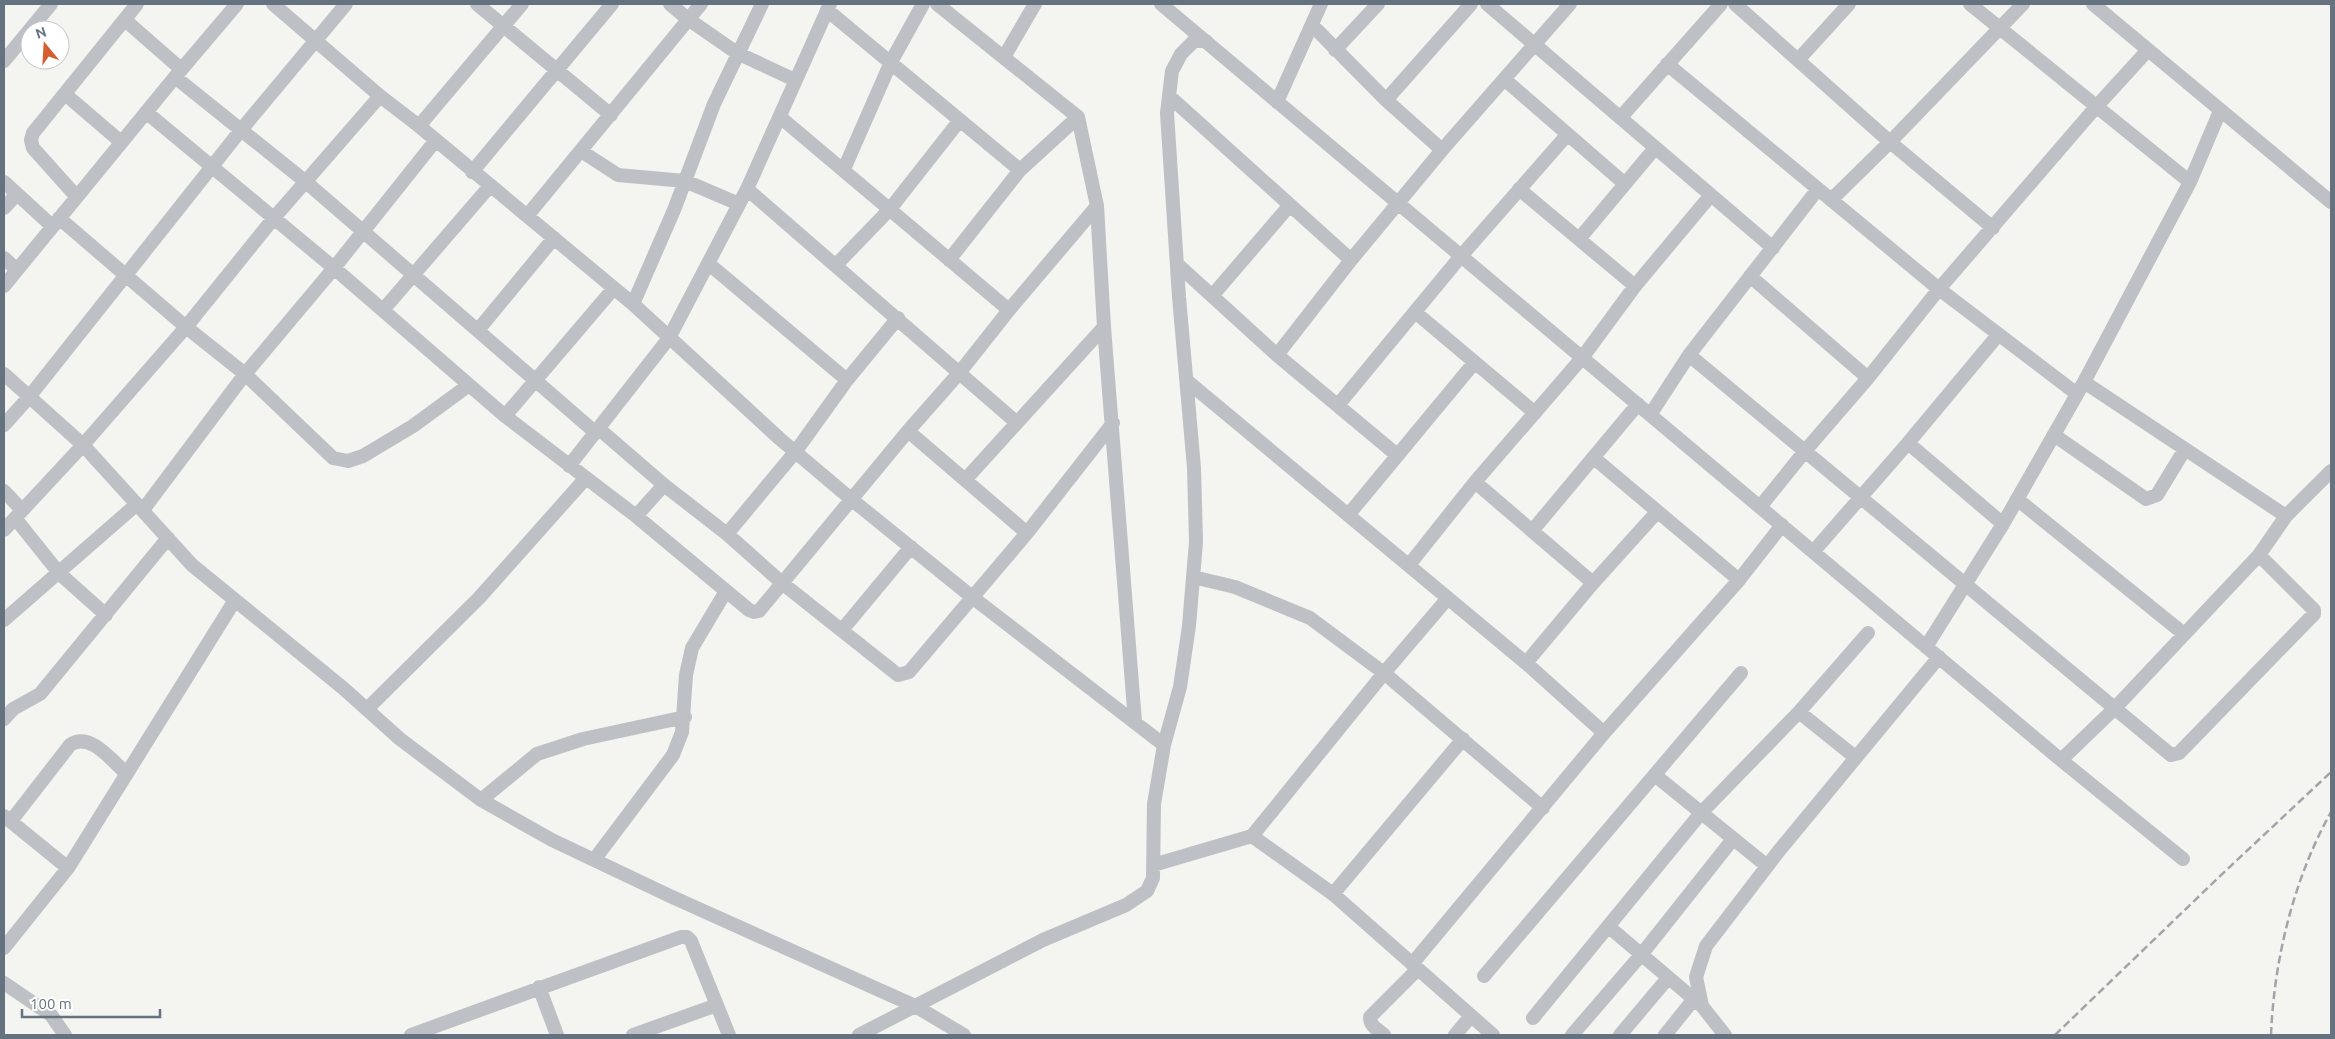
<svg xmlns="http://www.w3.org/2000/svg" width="2335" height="1039" font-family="Ubuntu,sans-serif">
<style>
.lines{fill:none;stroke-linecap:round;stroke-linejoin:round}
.minor{stroke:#bdc0c4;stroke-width:14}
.rail{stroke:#a1a5aa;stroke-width:2.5;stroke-dasharray:8 4;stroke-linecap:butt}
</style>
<rect width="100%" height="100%" fill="#f4f4f0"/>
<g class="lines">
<!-- minor -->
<path class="minor" d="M273,4L380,96L419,126L633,304L780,439L851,499L972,597L1164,745
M477,4L611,115
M670,4L688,19L737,53L795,80
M937,4L1078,117L1097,206L1104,327L1135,722
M1161,4L2061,760L2183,859
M1487,4L1773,248
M1735,4L1890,142L1993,228
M1970,4L2190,182
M2093,4L2331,202
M827,10L1020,170
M125,20L181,69
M1312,25L1386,100L1442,150
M1335,50L1378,4
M1004,57L1035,4
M1798,60L1849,4
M4,61L51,4
M1667,64L1939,289L2077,394
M175,77L306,182L596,433
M1504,79L1625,184
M65,94L121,142
M1169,96L1351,260
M1386,100L1471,4
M1277,102L1321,4
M146,112L334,268L505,416L636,516L749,610L754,612L759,611L908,431L960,372L1009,310L1097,206
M780,117L1009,310
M1621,117L1721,4
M419,126L522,4
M581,151L618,175L685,181L739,204
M844,169L891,62L923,4
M472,172L612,4
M4,182L52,226
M747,189L1017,423
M1519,189L1635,286
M76,196L33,148L31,140L33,133L137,4
M1831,200L1890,142L2023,4
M4,208L17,194
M527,216L701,4
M59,218L186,327L245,374L333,458L348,461L363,456L413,426L469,385
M1579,239L1655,148
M4,258L17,270
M949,260L1020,170L1078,117
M709,264L847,380
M1177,264L1277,355L1397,455
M836,265L890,209L960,120
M1750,276L1868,378
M4,286L175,77L237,4
M1212,296L1290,205
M633,304L674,210L714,104L762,4
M383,310L490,186
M1415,312L1535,413
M478,330L554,238
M1277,355L1351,260L1442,150L1570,4
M1689,355L2171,755L2179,753L2314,614V610L2259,555
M4,374L83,445L192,565L343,688L400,739L481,800L552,840L670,896L915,1006L964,1035
M1187,381L1526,663L1604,733
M2084,382L2286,516
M1338,405L1461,256L1567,135
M1650,415L1689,355L1818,189
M505,416L614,288
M4,425L29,397L241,130L346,4
M598,428L664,485L727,534L782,583L898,675L909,672L1027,533L1113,423
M908,431L1027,533
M2054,435L2146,499L2157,495L2185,449
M1908,443L2003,524
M1594,458L1739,580
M569,466L669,338L747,189L830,4
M965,480L1104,327
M1475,482L1593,583
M4,491L22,510
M2017,499L2184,634
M1760,507L1805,451L1868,378L1939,289L2096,107L2148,50
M143,510L245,374L334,268L436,140
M1349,514L1474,363
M636,516L664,485
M15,518L59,573L106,615
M4,530L83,445L186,327L273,219L380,96
M1532,531L1638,404
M727,534L796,451L847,380L898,318
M1813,552L1908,443L1998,335
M1409,565L1475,482L1582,358L1635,286L1711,195
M1193,577L1235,587L1310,618L1384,673L1543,808
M4,620L137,504
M842,630L911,547
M1926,647L2003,524L2084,382L2190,182L2220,111
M1526,663L1593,583L1657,512
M367,709L479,598L585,479
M1799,712L1855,757
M4,719L13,709L40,694L168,538
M2061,760L2114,709L2259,555L2286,516L2331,471
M1656,776L1767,866
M481,800L537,754L583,739L685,717
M4,816L68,868
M11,821L70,745C90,731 112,761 127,774
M1252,836L1384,673L1448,598
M594,860L673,755L682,732L686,675L692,648L726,591
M1153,865L1252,836L1333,894L1493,1035
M1333,894L1463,739
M1609,927L1702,1006
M4,948L68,868L235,600
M1412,964L1604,733L1739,580L1782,525
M1484,976L1741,673
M4,983L51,1015L65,1035
M539,987L557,1035
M1533,1018L1701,813L1799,712L1868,633
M411,1035L681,937H687L691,941L729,1035
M633,1035L717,1005
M859,1035L1043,940L1126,905L1147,891L1153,878L1154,804L1164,745L1180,687L1189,626L1196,542L1194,468L1179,297L1167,113L1172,71L1181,54L1194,41H1206
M1384,1035C1378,1029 1370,1027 1370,1017L1418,969
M1455,1035L1471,1016
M1572,1035L1641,955L1733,839
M1620,1035L1668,978
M1665,1035L1694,999
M1725,1035L1702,1006L1696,977L1706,946L1778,852L1939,657"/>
<!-- rail -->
<path class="rail" d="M2055,1035L2219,877L2331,772
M2271,1035C2274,959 2294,878 2331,812"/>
</g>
<!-- border -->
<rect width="2335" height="1039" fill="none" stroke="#65727f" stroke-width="10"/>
<!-- north arrow -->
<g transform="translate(45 45) rotate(342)"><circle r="24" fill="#ffffff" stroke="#c1c7cc"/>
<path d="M0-4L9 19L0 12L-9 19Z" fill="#d35f31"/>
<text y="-8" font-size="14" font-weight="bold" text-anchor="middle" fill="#65727f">N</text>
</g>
<!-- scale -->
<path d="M22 1009v8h138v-8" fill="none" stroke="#65727f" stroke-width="2.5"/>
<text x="30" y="1009" font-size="15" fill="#65727f" stroke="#ffffff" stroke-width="4" paint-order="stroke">100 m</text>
</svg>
